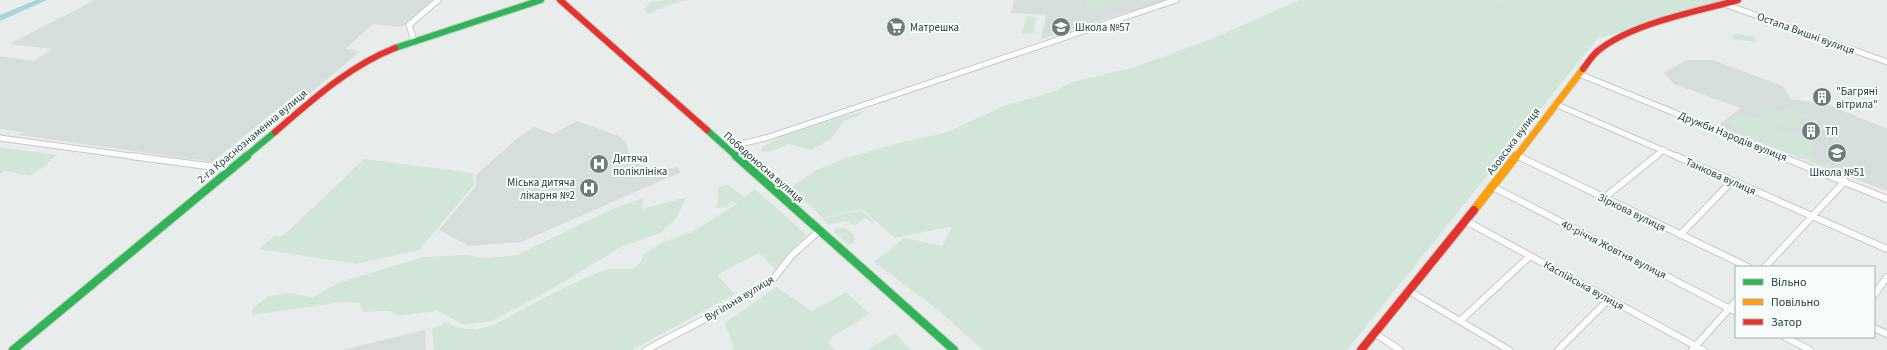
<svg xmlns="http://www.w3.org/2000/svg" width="1887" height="350" font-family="'Source Sans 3',sans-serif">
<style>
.built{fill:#d6dedb}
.green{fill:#d1e6d8}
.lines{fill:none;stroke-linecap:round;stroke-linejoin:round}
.river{fill:#a9d4db;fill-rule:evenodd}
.street-far1-casing{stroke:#c5cac8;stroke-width:7}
.street-casing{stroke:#c5cac8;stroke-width:8}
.fast-far1-casing{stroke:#c3cbc8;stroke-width:8}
.fast-casing{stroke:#c3cbc8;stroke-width:10}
.slow-far1-casing{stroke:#c3cbc8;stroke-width:8}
.slow-casing{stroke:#c3cbc8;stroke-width:10}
.jam-far1-casing{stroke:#c3cbc8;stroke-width:8}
.jam-casing{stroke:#c3cbc8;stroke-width:10}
.street-far1{stroke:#fcfcfc;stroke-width:5}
.street{stroke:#fcfcfc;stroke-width:6}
.fast-far1{stroke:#30b455;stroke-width:6}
.fast{stroke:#30b455;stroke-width:8}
.slow-far1{stroke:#ff9f0a;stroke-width:6}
.slow{stroke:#ff9f0a;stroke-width:8}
.jam-far1{stroke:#e5322d;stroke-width:6}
.jam{stroke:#e5322d;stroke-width:8}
.labels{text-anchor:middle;stroke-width:4;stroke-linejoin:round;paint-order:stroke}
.poi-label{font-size:11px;fill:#24423a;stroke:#f7fbf9;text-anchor:start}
.street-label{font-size:11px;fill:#24423a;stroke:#f7fbf9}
</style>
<rect width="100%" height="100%" fill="#e8edeb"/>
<!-- built -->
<path class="built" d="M95,0H228L207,15L229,0H433L402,27L373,24L345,49L360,51L331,76L309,94L297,93L212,162L19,135L22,132L0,129V56L34,61L52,49L9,44Z
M1014,0H1167L1041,39L1046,15L1011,13Z
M1686,60H1713L1783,86L1791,99L1829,105L1887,129V191L1717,126L1741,108L1674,84L1664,73Z
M577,121L619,136L626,143L632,162L658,171L677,167L681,172L521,242L469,246L439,230L476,186V175L516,139L534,127L553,134Z
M425,330L426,350H342Z"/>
<!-- green -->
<path class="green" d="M664,0H685L655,10L656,11L648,14L644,9L651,2Z
M1088,0H1119V3L1104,2L1103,9L1086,8Z
M1300,0H1500L1492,5L1501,0H1725L1597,39L1347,350H983L938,310L874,262L904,238L942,246L953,226L895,238L862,209L823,218L791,188L814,171L844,159L902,142L947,132L1004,106L1052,92L1073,82L1135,67L1214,38Z
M1027,16L1037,17L1033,34L1022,33Z
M1735,33L1753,37L1758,42L1735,40L1730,34L1737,35Z
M866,110L859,116L844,121L831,139L811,150L789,144L772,151L762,152L761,149C782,131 838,119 866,110Z
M1758,110L1804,112L1809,119L1796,118L1803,127L1780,126L1778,128L1810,141L1814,151L1803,154L1805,156L1851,174L1849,177L1737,133L1739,130L1731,125L1729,120L1737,115L1764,118Z
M0,147L58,155L46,163L48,164L30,176L5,171L0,174Z
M364,159L473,173L474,185L419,250L357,264L259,249L274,236H283Z
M727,185L745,197L755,189L806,235L775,269L759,253L717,275L735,294L632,350H434L432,329L446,322L456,327L475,330L493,325L559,290L599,272L609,269H633L641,262L644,254L663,242L694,231L738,203L731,201L726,208H715C719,202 720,199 717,193L719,187Z
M687,197L675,220L660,233L621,247L550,290L492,321L465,325L437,311L398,316L388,311L363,312L360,303L344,302L252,315V309L269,296L289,293L313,297L341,282L423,257L466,255L489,258L517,255L610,210L643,198L642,209Z
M861,210L874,221L872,223L866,218L855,225L845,221L828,225L822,219Z
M836,228H845L854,235V243L849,245L835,233L834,230Z
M776,287L812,311L846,292L870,314L833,336L828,343L835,350H734L725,323Z
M895,333L911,350H867Z"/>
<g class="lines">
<!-- river -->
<path class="river" d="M36,0H47L0,21V15Z"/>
<defs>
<path id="street-far1" d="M1724,4L1887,62
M414,41L409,25L438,0
M1579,74L1783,157
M1555,104L1678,157
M0,138L138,157
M725,148L769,137L1176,0
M1655,157L1663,150"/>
<path id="street" d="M131,156L230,169
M1518,156L1748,267
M1676,156L1887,249
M1780,156L1887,199
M1493,187L1736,312
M1604,198L1656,156
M1466,221L1703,350
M1680,235L1732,181
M1765,267L1845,181
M1409,291L1509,350
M1874,295L1887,277
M1460,321L1530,256
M1874,328L1887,334
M1374,333L1400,350
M1785,337L1810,350
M646,350L735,303L774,278L792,255L819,231
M1558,350L1609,299
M1692,350L1736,301"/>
<path id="fast-far1" d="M395,48L541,0
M707,130L737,157
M245,157L275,132"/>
<path id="fast" d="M736,156L954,350
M13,350L247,156"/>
<path id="slow-far1" d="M1516,157L1583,69"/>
<path id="slow" d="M1474,210L1516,156"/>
<path id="jam-far1" d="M560,0L707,130
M1583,69C1588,63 1592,55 1599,50C1633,23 1696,12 1738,0
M275,132C312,100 349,66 395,48"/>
<path id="jam" d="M1361,350L1474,210"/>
</defs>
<!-- street-far1 casing -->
<use href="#street-far1" class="street-far1-casing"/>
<!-- street casing -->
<use href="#street" class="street-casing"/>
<!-- fast-far1 casing -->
<use href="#fast-far1" class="fast-far1-casing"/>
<!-- fast casing -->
<use href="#fast" class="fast-casing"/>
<!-- slow-far1 casing -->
<use href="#slow-far1" class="slow-far1-casing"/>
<!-- slow casing -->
<use href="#slow" class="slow-casing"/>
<!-- jam-far1 casing -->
<use href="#jam-far1" class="jam-far1-casing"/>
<!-- jam casing -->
<use href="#jam" class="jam-casing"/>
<!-- street-far1 -->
<use href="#street-far1" class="street-far1"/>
<!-- street -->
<use href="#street" class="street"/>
<!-- fast-far1 -->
<use href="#fast-far1" class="fast-far1"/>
<!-- fast -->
<use href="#fast" class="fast"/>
<!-- slow-far1 -->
<use href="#slow-far1" class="slow-far1"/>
<!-- slow -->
<use href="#slow" class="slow"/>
<!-- jam-far1 -->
<use href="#jam-far1" class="jam-far1"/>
<!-- jam -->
<use href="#jam" class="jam"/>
</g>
<!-- icons -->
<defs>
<symbol id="supermarket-disc" viewBox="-11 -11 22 22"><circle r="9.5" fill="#697e78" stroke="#f7fbf9"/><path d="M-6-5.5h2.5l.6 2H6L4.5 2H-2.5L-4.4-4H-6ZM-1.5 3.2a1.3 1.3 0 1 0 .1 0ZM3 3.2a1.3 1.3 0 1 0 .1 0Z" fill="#fff"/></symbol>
<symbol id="school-disc" viewBox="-11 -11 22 22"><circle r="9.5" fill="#697e78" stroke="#f7fbf9"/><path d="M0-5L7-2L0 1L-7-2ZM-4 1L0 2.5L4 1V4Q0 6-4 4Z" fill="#fff"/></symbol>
<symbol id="building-disc" viewBox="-11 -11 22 22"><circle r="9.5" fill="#697e78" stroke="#f7fbf9"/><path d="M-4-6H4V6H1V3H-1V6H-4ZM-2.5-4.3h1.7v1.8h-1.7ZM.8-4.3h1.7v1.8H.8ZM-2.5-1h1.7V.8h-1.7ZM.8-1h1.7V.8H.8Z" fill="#fff"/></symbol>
<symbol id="hospital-disc" viewBox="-11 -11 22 22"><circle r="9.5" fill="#697e78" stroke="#f7fbf9"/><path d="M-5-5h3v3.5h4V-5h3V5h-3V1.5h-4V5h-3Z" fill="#fff"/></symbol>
</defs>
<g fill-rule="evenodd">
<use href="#supermarket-disc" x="885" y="16" width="22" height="22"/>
<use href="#school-disc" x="1050" y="16" width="22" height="22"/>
<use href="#building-disc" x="1811" y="86" width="22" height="22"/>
<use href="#building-disc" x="1800" y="120" width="22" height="22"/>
<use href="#school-disc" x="1826" y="142" width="22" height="22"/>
<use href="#hospital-disc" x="588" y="153" width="22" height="22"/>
<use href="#hospital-disc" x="578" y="177" width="22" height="22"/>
</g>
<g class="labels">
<!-- poi labels -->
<g class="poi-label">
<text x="910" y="31">Матрешка</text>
<text x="1075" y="31">Школа №57</text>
<text x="1836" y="95">"Багряні<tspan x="1836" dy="13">вітрила"</tspan></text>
<text x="1825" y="135">ТП</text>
<text x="613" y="162">Дитяча<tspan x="613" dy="13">поліклініка</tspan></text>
<text x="1837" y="176" text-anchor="middle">Школа №51</text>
<text x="575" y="186" text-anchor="end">Міська дитяча<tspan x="575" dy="13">лікарня №2</tspan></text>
</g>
<!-- street labels -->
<g class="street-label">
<text transform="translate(1806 33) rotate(20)" y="4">Остапа Вишні вулиця</text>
<text transform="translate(252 136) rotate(-40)" y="4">2-га Краснознаменна вулиця</text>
<text transform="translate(1733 136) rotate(22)" y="4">Дружби Народів вулиця</text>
<text transform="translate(1513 141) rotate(-53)" y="4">Азовська вулиця</text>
<text transform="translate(764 167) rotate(41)" y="4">Победоносна вулиця</text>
<text transform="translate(1721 176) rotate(24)" y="4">Танкова вулиця</text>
<text transform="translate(1632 212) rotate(26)" y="4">Зіркова вулиця</text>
<text transform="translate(1614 249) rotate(27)" y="4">40-річчя Жовтня вулиця</text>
<text transform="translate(1584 285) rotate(29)" y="4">Каспійська вулиця</text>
<text transform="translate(739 298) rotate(-31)" y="4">Вугільна вулиця</text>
</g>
</g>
<!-- legend -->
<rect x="1735" y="266" width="140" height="72" fill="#f7fbf9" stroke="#a3b1ad"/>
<rect x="1743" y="279" width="20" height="6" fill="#30b455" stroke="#a3b1ad"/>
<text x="1771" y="286" font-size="12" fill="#24423a">Вільно</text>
<rect x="1743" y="299" width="20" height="6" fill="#ff9f0a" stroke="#a3b1ad"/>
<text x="1771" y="306" font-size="12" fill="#24423a">Повільно</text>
<rect x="1743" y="319" width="20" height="6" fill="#e5322d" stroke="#a3b1ad"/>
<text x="1771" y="326" font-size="12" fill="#24423a">Затор</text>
</svg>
